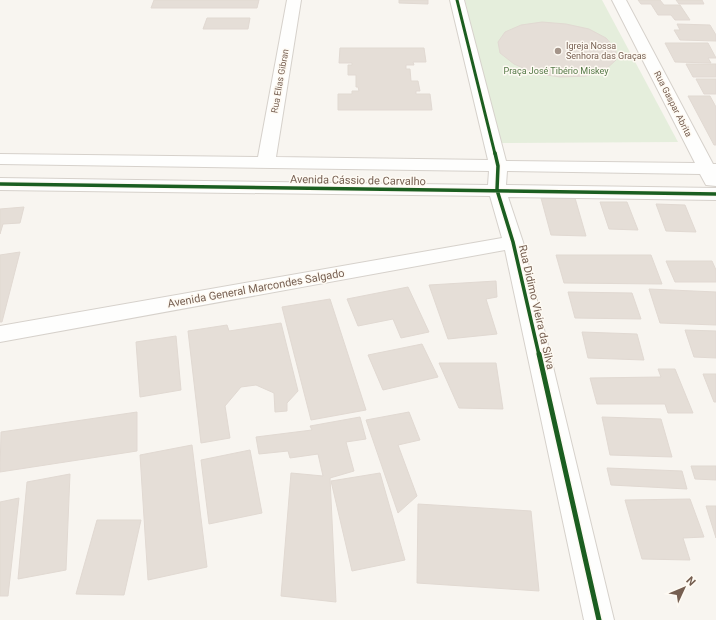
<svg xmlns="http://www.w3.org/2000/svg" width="716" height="620" font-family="Roboto,sans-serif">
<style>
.green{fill:#e5eedc}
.building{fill:#e5ded7;stroke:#e1d9d2}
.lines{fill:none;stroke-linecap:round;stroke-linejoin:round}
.minor-casing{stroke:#d6d1cb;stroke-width:2}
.minor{fill:#fefefd;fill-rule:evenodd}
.cycleway-far2-casing{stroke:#fefaf3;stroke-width:4.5}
.cycleway-far1-casing{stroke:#fefaf3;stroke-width:6}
.cycleway-casing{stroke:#fefaf3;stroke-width:8}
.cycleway-far2{stroke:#1b5e20;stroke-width:3}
.cycleway-far1{stroke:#1b5e20;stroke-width:3.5}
.cycleway{stroke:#1b5e20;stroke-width:5}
.poi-dot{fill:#a49489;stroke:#fefaf3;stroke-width:1.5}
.labels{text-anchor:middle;stroke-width:3;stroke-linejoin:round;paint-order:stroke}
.far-poi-label{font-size:9px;fill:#765f51;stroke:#fefaf3;text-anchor:start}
.far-park-label{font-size:9px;fill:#567a49;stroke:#fefaf3}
.far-street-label{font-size:9px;fill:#765f51;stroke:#fefaf3}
.street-label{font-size:11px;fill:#765f51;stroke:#fefaf3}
</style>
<rect width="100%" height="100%" fill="#f8f5f0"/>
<!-- green -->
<path class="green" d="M465,0H602L678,142L500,143Z"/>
<!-- building -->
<path class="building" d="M154,0H259L257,8H151Z
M399,0H428V4L399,3Z
M638,0H660L664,5H680L690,20H675L671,15H658L651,4H641Z
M676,0H702L704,4H679Z
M207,18H250L248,29H203Z
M542,22L566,24L589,29L606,38L616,49V60L605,70L586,76L560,77L534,73L514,64L500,53L498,42L505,32L521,25Z
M677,24L710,25L716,35V41L680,40L674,30H680Z
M665,43H708L716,58H708L711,63L675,62Z
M340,48H424L426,62H413L414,65H406V69H410L411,81H418L420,91H416V94H430L432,110H338V94H352V91H359L358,87H356V75H348V65H352V63H339Z
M686,64H716V77H693Z
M696,79H716V94H704Z
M688,96H710L716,107V145H714Z
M541,198H575L586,236L551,235Z
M600,202H627L638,230L609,229Z
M656,204L685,205L696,232L666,231Z
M24,207L20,223L3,224L0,234V209Z
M20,252L2,322H0V255Z
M556,255H651L662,284L564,283Z
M666,261H712L716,270V282H675Z
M496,281L497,297L486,299L497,334L448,339L429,285Z
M408,287L429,332L401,338L393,319L358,326L347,299Z
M649,289L716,292V325L660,323Z
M568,292L632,293L641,319L575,318Z
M330,299L366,410L311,420L282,307Z
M281,323L298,391L287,403V411L275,412L274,393L256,385L241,387L225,406L230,438L201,443L188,331L227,325L229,331Z
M685,330L716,331V358L694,357Z
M582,332L637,334L644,360L588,358Z
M176,336L181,390L140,397L136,342Z
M422,344L438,377L383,390L368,355Z
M439,363H496L503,409L459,408Z
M658,369H675L693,413H668L665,404H597L590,378L661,377Z
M703,374H716V402H714Z
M137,412V451L0,472L1,432Z
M409,412L420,440L398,445L417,496L398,513L366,420Z
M360,417L366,439L346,442L354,471L330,478L336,602L281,596L291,473L323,476L318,454L290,458L288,451L259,454L256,437L312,430L310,426Z
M602,417L661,419L672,457L610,455Z
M192,445L207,567L148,580L140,455Z
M250,450L262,513L209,524L201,460Z
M691,466H716V480L695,479Z
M607,468L682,471L687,489L611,485Z
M380,473L405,560L352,571L331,481Z
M70,474L66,570L18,579L27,482Z
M19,498L8,596H0V502Z
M690,499L704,537L683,538L690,560L642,559L625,500Z
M418,504L531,511L539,591L417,583Z
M706,506H716V538Z
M97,520H141L124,595L76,594Z"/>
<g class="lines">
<defs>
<path id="minor" d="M287,0H301L276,157L488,160L450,0H464L506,161L695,163L612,0H626L713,164H716V186L706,185L700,174L507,171L506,185L716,188V200L508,197L523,242L614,620H584L505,250L0,342V326L502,238L490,196L0,190V178L488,185L489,171L0,164V154L258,157Z"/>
</defs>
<!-- minor casing -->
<use href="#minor" class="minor-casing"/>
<!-- minor -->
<use href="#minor" class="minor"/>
<defs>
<path id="cycleway-far2" d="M457,0L495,154"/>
<path id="cycleway-far1" d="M495,153L498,166L497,190L513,242L539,355
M0,184L716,194"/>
<path id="cycleway" d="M539,354L599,620"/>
</defs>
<!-- cycleway-far2 casing -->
<use href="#cycleway-far2" class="cycleway-far2-casing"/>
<!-- cycleway-far1 casing -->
<use href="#cycleway-far1" class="cycleway-far1-casing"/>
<!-- cycleway casing -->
<use href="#cycleway" class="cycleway-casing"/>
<!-- cycleway-far2 -->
<use href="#cycleway-far2" class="cycleway-far2"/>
<!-- cycleway-far1 -->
<use href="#cycleway-far1" class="cycleway-far1"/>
<!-- cycleway -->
<use href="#cycleway" class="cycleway"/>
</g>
<!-- markers -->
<circle class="poi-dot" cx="558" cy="51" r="4"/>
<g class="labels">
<!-- far-poi labels -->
<g class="far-poi-label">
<text x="566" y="49">Igreja Nossa<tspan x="566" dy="10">Senhora das Graças</tspan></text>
</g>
<!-- far-park labels -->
<g class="far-park-label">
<text x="556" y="74">Praça José Tibério Miskey</text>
</g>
<!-- far-street labels -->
<g class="far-street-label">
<text transform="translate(280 81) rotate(-80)" y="3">Rua Elias Gibran</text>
<text transform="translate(673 104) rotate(63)" y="3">Rua Gaspar Abrita</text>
</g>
<!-- street labels -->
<g class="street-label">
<text transform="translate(358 180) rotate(1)" y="4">Avenida Cássio de Carvalho</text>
<text transform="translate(256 288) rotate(-10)" y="4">Avenida General Marcondes Salgado</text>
<text transform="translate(537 307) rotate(77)" y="4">Rua Didimo Vieira da Silva</text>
</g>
</g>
<!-- north arrow -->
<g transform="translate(684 588) rotate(46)" stroke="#fefaf3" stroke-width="3" paint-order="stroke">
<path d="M0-3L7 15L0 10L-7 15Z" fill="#765f51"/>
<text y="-6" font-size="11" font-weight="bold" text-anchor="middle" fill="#765f51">N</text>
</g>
</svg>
